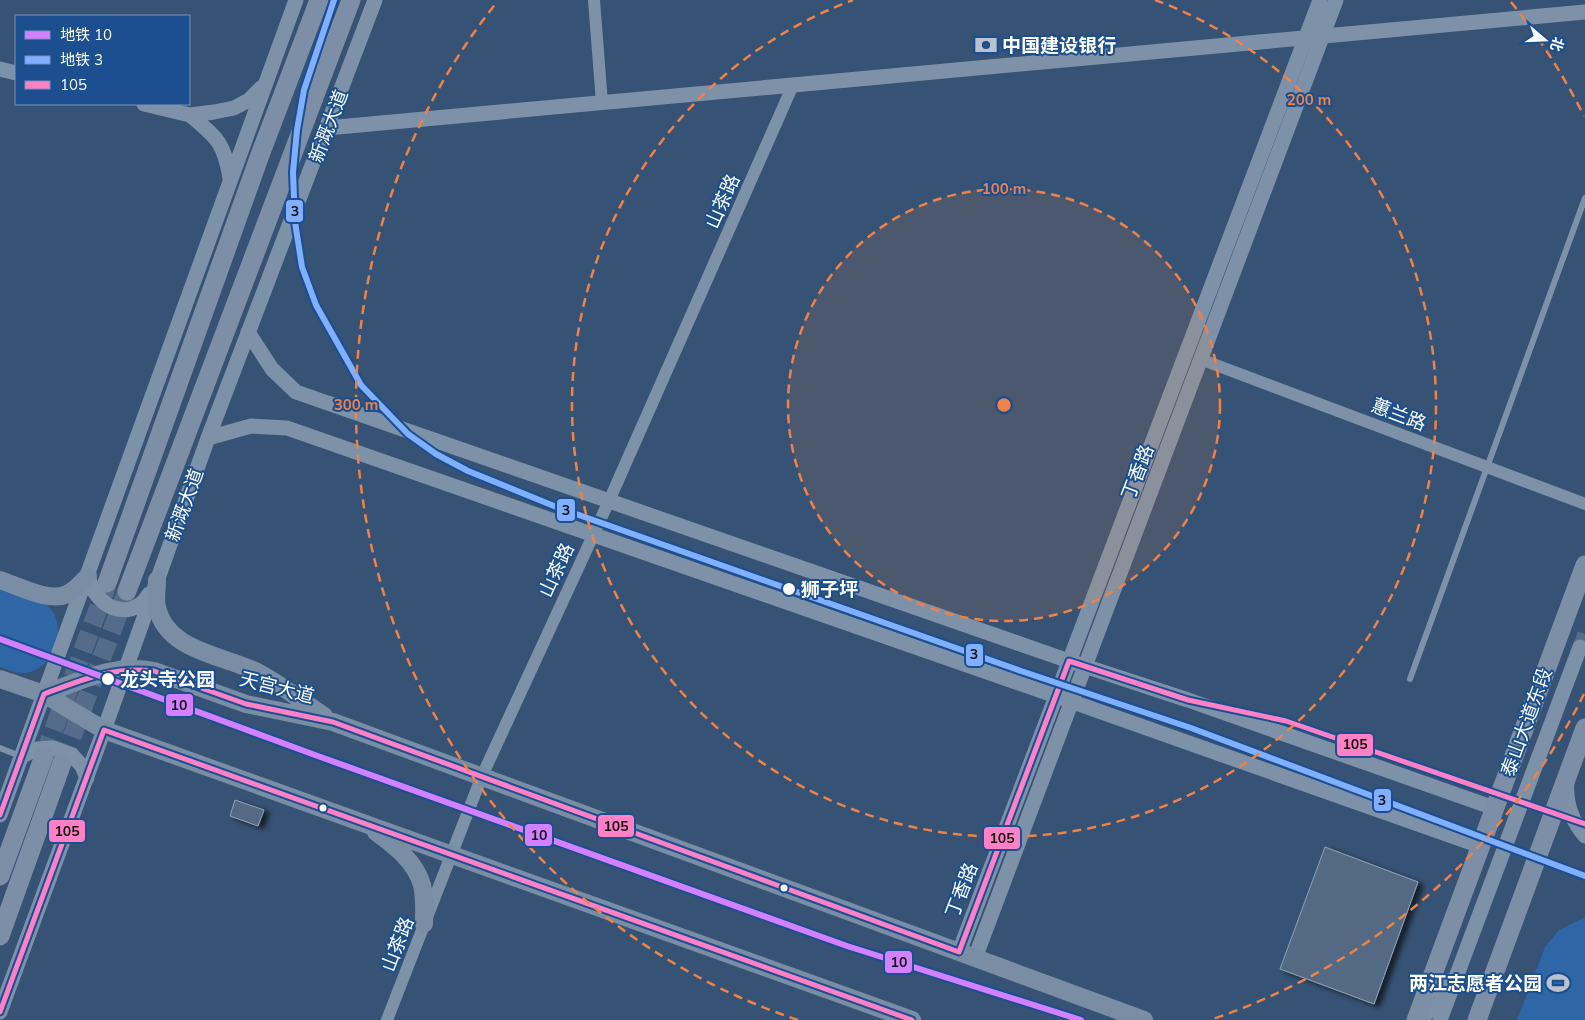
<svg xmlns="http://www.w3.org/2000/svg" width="1585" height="1020" font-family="Mulish,'Noto Sans SC',sans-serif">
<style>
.green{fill:#2f66a5}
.building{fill:#526984;stroke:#92a2b6;filter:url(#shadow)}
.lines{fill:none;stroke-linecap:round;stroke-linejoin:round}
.tertiary-tunnel{stroke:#546c89;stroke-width:15;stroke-dasharray:15 8;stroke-linecap:butt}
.primary-tunnel{stroke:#546c89;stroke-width:19;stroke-dasharray:19 9;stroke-linecap:butt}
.service{stroke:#7d92a8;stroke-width:6}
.minor{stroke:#7d92a8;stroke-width:12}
.tertiary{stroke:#7d92a8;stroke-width:15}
.secondary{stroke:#798da4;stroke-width:18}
.primary{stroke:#7d8ea7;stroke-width:19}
.bus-1-casing{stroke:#1b4f8f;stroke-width:9}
.bus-1{stroke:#ff80c5;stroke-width:5}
.metro-1-casing{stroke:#1b4f8f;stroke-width:10}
.metro-2-casing{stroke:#1b4f8f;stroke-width:10}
.metro-1{stroke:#d380ff;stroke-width:6}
.metro-2{stroke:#80afff;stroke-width:6}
.ring{fill:none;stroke:#ee8249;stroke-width:2.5;stroke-dasharray:9 6}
.stop-dot{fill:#fff;stroke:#1b4f8f;stroke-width:2}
.labels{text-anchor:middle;stroke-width:4;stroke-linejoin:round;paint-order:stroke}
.poi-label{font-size:19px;font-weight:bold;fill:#fff;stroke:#1b4f8f;text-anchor:start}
.street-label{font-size:19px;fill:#fff;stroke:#1b4f8f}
.stop-label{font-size:19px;font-weight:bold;fill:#fff;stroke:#1b4f8f;text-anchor:start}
.centre{fill:#ee8249;stroke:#1b4f8f;stroke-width:2.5}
.ring-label{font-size:15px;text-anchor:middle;font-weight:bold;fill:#ee8249;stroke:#1b4f8f;stroke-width:4;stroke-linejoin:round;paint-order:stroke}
.line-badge{stroke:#1b4f8f;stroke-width:2}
.pale-badge-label{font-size:14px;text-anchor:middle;font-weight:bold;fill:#111}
</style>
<defs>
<filter id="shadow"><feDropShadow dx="5.5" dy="3" stdDeviation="2.5" flood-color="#0009"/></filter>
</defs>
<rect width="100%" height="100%" fill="#365274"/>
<!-- green -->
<path class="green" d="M0,587C12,591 42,598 50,608C68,629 54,669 26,673C17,674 9,670 0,667Z
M1583,918H1585V1020H1517L1545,947L1559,930Z"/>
<!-- building -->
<path class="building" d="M235,800L264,810L258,826L230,816Z
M1325,847L1418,882L1374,1004L1280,969Z"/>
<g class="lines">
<!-- tertiary-tunnel -->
<path class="tertiary-tunnel" d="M1580,647L1585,634"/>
<!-- primary-tunnel -->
<path class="primary-tunnel" d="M44,756L107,585
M62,763L127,591"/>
<!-- service -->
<path class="service" d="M1410,679L1585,198
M1238,711L1286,721L1444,775
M0,748L20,756"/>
<!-- minor -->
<path class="minor" d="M594,0L602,103
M1200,359L1585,504
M387,1020L482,776L609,501L793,85"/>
<!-- tertiary -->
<path class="tertiary" d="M0,69L16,73
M144,104L190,115L214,112L234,108L249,100L261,88
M190,115C217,138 224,142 230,178
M327,128L1585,12
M248,332L272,369L296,392L1069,661L1188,700L1494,808
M208,438L251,426L287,428L1056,696L1480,846
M88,576C90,582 92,590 96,594C111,614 136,616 149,594
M22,756L36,749L53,748L72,755L82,766L87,778
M1567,782C1565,803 1571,820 1585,836
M0,815L296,0
M959,952L1320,0
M975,958L1336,0
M0,1012L104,730L208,438L375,0
M1422,1020L1448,981
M1440,1020L1580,647"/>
<!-- secondary -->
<path class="secondary" d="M0,580C18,586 50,603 67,594C76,590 81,583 88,576
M157,580C157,589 155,599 157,607C167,653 227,655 261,674C283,686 303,702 324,716
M0,679L44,694L104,730L912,1020
M44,694C81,681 113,663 154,671L246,704L333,722L1144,1020
M376,832C395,846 415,861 422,885C425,897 424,911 424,924"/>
<!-- primary -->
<path class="primary" d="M107,583L260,155L319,0
M127,591L351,0
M0,876L44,756
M0,936L62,763
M1416,1020L1585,565
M1477,1020L1585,728"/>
<defs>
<path id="bus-1" d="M0,815L44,694C82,680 113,666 154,671L246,704L333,722L959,952L1069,661L1188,700L1286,721L1585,824
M0,1012L104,730L912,1020"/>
</defs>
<!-- bus-1 casing -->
<use href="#bus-1" class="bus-1-casing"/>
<!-- bus-1 -->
<use href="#bus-1" class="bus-1"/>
<defs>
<path id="metro-1" d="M0,639L315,755L847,946L1081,1020"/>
<path id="metro-2" d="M334,0L304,90L297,130L293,172L295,222L302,267L316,305L361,385L408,434L436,454L468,471L559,508L1021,671L1191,728L1585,876"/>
</defs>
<!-- metro-1 casing -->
<use href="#metro-1" class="metro-1-casing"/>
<!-- metro-2 casing -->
<use href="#metro-2" class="metro-2-casing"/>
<!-- metro-1 -->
<use href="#metro-1" class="metro-1"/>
<!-- metro-2 -->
<use href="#metro-2" class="metro-2"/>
</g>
<!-- distance rings -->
<circle cx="1004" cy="405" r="216" fill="#ee8249" fill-opacity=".12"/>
<g class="ring">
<circle cx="1004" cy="405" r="216"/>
<path d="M1155 0A432 432 0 1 1 853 0"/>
<path d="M1584 694A648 648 0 0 1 1210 1020M798 1020A648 648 0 0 1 497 2M1511 2A648 648 0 0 1 1584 116"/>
</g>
<!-- icons -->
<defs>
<symbol id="bank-bare" viewBox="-9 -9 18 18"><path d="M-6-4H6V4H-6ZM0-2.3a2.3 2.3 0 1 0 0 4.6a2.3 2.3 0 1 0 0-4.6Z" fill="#b9c2ce" stroke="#1b4f8f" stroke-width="2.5" paint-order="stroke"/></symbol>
<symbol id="stadium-bare" viewBox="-9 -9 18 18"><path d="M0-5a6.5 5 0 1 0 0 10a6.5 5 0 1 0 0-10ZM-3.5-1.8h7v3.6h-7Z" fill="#b9c2ce" stroke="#1b4f8f" stroke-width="2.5" paint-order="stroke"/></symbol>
</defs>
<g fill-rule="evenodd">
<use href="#bank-bare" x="970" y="29" width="32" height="32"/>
<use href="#stadium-bare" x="1542" y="967" width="32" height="32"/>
</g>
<!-- markers -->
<g class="stop-dot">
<circle cx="789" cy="589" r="7"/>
<circle cx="108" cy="679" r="7"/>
<circle cx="323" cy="808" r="4.5"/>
<circle cx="784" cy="888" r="4.5"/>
</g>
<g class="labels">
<!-- poi labels -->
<g class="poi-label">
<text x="1002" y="52">中国建设银行</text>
<text x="1542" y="990" text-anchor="end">两江志愿者公园</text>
</g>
<!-- street labels -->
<g class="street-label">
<text transform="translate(328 126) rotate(-69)" y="7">新溉大道</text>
<text transform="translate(722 201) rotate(-66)" y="7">山茶路</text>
<text transform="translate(1399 414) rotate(21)" y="7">蕙兰路</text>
<text transform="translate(1137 472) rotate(-69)" y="7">丁香路</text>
<text transform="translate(184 505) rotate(-70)" y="7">新溉大道</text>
<text transform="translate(556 570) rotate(-65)" y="7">山茶路</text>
<text transform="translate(277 687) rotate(14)" y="7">天宫大道</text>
<text transform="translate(1526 722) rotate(-70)" y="7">泰山大道东段</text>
<text transform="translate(961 890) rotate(-69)" y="7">丁香路</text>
<text transform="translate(397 944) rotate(-69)" y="7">山茶路</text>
</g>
<!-- stop labels -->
<g class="stop-label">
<text x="801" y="596">狮子坪</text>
<text x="120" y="686">龙头寺公园</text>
</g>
</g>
<circle cx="1004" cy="405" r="8" class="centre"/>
<g class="ring-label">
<text x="1309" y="105">200 m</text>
<text x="1004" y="194">100 m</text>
<text x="356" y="410">300 m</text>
</g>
<g class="line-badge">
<rect x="285" y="199" width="19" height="24" rx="5" fill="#80afff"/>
<rect x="556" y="498" width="20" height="24" rx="5" fill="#80afff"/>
<rect x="965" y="643" width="19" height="24" rx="5" fill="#80afff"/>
<rect x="165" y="693" width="29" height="24" rx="5" fill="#d380ff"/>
<rect x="1336" y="733" width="38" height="24" rx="5" fill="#ff80c5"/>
<rect x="1373" y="788" width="19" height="24" rx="5" fill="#80afff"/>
<rect x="597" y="814" width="38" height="24" rx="5" fill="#ff80c5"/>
<rect x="48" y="819" width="38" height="24" rx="5" fill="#ff80c5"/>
<rect x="524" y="823" width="29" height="24" rx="5" fill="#d380ff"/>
<rect x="983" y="826" width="38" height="24" rx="5" fill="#ff80c5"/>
<rect x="884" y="950" width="29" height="24" rx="5" fill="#d380ff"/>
</g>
<g class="pale-badge-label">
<text x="295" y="216">3</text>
<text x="566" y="515">3</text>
<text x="974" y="659">3</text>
<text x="179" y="710">10</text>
<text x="1355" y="749">105</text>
<text x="1382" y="805">3</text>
<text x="616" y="831">105</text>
<text x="67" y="836">105</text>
<text x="539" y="840">10</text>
<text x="1002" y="843">105</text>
<text x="899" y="967">10</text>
</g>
<!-- legend -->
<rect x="15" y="15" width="175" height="90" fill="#1b4f8f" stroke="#7695bc"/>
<rect x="25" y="31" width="25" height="8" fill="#d380ff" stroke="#7695bc"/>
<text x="60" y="40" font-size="15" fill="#ffffff">地铁 10</text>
<rect x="25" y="56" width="25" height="8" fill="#80afff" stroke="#7695bc"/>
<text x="60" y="65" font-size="15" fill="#ffffff">地铁 3</text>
<rect x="25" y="81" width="25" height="8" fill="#ff80c5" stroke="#7695bc"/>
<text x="60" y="90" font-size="15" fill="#ffffff">105</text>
<!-- north arrow -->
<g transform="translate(1545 40) rotate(109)" stroke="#1b4f8f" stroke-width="4" paint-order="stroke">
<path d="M0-4L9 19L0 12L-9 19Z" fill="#ffffff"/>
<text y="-8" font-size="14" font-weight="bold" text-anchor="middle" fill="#ffffff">北</text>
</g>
</svg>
